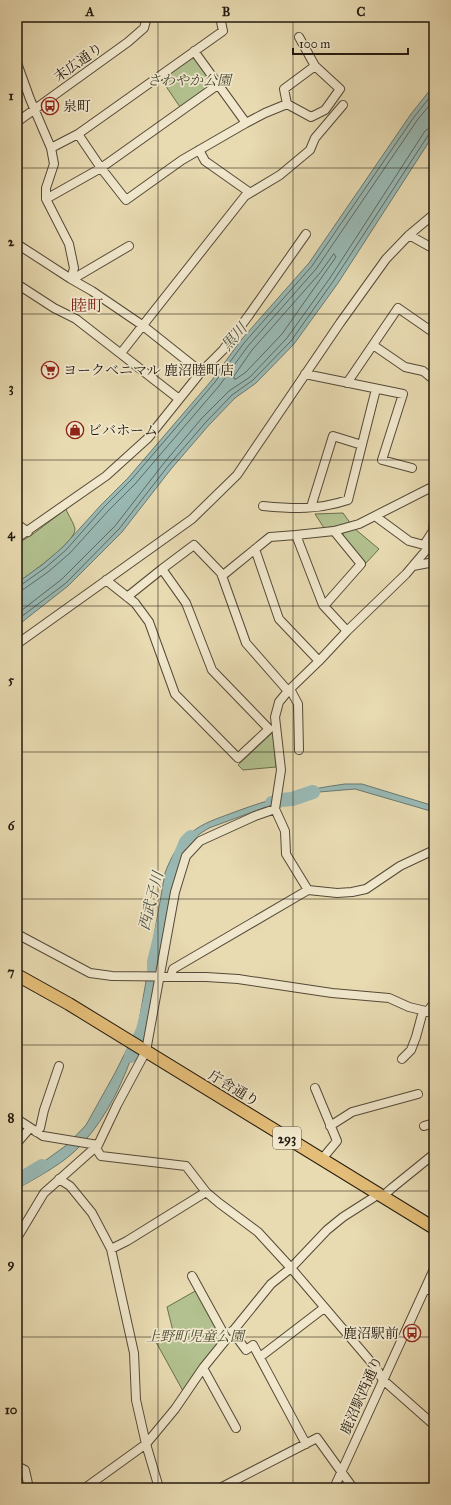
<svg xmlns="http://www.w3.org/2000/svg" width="451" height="1505" font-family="'IM FELL Great Primer','Noto Serif JP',serif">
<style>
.green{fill:#b2c18f;stroke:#6a6d4e}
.water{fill:#99b9b4;stroke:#697972}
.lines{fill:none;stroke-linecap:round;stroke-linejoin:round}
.shore{stroke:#5e6961;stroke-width:1}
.river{stroke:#99b9b4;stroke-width:14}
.minor-casing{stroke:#544937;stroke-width:10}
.highway-casing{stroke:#22190e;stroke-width:14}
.minor{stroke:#f0e7cc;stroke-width:8}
.highway{stroke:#e4bd78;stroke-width:12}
.grid{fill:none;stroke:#22190e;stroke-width:1;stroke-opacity:0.55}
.labels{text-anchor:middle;stroke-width:3.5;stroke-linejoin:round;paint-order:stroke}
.shield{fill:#f0e7cc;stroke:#605747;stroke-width:1}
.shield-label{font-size:13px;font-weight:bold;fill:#22190e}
.street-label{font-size:14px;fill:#22190e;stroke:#f0e7cc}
.park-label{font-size:14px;font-style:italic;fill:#4d4b35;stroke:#f0e7cc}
.poi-label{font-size:14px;fill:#22190e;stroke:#f0e7cc;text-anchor:start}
.water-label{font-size:15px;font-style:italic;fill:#4c5148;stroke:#f0e7cc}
.quarter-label{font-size:16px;fill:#7a1f14;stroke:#f0e7cc}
.neatline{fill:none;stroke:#22190e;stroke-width:1.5}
.grid-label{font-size:13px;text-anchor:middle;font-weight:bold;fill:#22190e}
</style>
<rect width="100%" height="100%" fill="#e8dab1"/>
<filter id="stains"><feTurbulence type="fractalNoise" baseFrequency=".005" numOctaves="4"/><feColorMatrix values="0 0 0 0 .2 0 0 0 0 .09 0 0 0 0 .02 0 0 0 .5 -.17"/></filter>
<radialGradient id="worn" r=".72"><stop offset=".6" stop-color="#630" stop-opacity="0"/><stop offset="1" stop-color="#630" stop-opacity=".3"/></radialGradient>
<!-- green -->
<path class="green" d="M190,58L197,59L211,80L210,86L180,107L161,79Z
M66,509C68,515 74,523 75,529C76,542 28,575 17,583V544L33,534Z
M343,513L351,524L324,528L315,514Z
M355,529L379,549L366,563L343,540V532Z
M273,732L276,767L243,770L238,765Z
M197,1290L222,1339L183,1391L156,1342L173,1331L167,1307Z"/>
<!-- water -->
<path class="water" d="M434,85V134L338,283L294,344L256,383L235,398L209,425L171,469L122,532L68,586L17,626V583L42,565L63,547L101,505L128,478L212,380L241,340L309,263L411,114Z
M345,784H362L434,806V812L355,789L319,792L282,801L209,828L201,833L191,841L176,859L173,867C169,889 165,911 161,933C148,1005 133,1088 82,1144C65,1163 39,1176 17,1189V1183L35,1168L68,1144L86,1125L115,1073L138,1027L165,873C171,857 178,844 191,833C202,823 219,818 232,813C269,799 306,789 345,784Z"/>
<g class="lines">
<!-- shore -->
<path class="shore" d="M334,254L336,257L282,334L246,372L236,379H234V376L252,350L320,273Z
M17,586L21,585L45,568L66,550L104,507L131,480L215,382L244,343L312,266L414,117L434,92
M17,591L24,589L48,572L70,553L108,511L135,484L219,386L248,346L316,269L418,119L434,100
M17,614L62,579L115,526L164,463L202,418L229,391L250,377L287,338L330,278L425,131L429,128L434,127
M17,620L66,583L119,529L168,466L206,422L232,395L253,380L291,341L334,280L429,134L434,132"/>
<!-- river -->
<path class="river" d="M272,803L281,800L292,799L313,792
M131,1056L143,1030L154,985V962L179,859L186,842L191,837
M17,1181L42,1166"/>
<defs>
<path id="minor" d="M17,63L30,99L51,148L54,164L46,188V199L69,244L74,268L71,279
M287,104L284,89L315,66
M17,122L128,42L144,28L147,17
M246,123L265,113L287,104L311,117L325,110L340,89L315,66L299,37
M78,134L101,168L126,200L182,160L246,123L194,51
M51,148L78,134L223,31L220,17
M199,150L205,161L249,192
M46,199L101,168L219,84
M409,235L434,249
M17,244L71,279L92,291L142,325L201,372L148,438L106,476L17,538
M73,274L78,276L129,246
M17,284L54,308L76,319L179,399
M373,345L405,367L423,371L434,380
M121,353L245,196L280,175L310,150L315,138L343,105
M201,372L223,350L249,315L306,234
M305,374L403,394L382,460L412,468
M347,383L398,308L434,333
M263,506C295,509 317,510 348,500L376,389
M311,507L333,436L362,445
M375,516L409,541L424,545L433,531L434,521
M17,524L28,532
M334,531L359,524L430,488L434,491
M296,535L334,531L361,564L324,606
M413,566L434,562
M162,569L194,545L221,573L246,643L288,691L279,702L275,717L281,770L275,809L285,831L286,854L308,890
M222,576L270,537L296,535L323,605L347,631L319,661L279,619L255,549
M106,580L135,603L149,622L175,694L238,758L269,729L212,670L186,603L162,569L127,597
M347,631L406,574L434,541
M17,644L192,519L237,475L340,323L386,259L409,235L434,214
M290,689L298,704L299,750
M288,691L319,661
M17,934L90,973L112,976L206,977L238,979L332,993L389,998L409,1007L434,1013
M171,976L173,969L308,890L337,893L352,892L366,889L400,866L434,850
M427,1012L434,1003
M402,1059L411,1050L416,1037L423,1011
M315,1088L337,1141L322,1159
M17,1119L43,1136L98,1145
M330,1126L352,1112L418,1094
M424,1126L434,1123
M36,1132L40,1128L44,1110L59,1066
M17,1143L30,1128
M95,1147L101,1156L186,1166L206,1192
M59,1179L70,1186L92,1213L111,1249L134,1353L136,1400L146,1444L159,1488
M383,1196L392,1188L434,1154
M17,1238L44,1193L98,1145L117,1105L146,1051L175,892L186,856L200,841L255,816L275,809
M111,1249L127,1241L206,1192L219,1203L258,1232L291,1268L377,1369L382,1379L434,1425
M192,1276L226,1338
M426,1287L434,1293
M232,1331L246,1350L253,1345L306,1444
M260,1357L324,1308
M203,1368L236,1428
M17,1466L25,1470L29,1488
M85,1488L146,1444L175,1409L203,1368L271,1284L291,1268L327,1230L343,1217L379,1194
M220,1488L317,1438L353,1488
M334,1488L434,1269"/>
<path id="highway" d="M17,975L69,1004L434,1228"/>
</defs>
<!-- minor casing -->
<use href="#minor" class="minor-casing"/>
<!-- highway casing -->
<use href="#highway" class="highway-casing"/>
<!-- minor -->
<use href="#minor" class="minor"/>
<!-- highway -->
<use href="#highway" class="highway"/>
</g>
<!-- grid -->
<path class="grid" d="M158,17V1488M293,17V1488M17,168H434M17,314H434M17,460H434M17,606H434M17,752H434M17,899H434M17,1045H434M17,1191H434M17,1337H434"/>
<!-- icons -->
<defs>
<symbol id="bus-ring" viewBox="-11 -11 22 22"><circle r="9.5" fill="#f0e7cc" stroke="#8f2418" stroke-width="1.5"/><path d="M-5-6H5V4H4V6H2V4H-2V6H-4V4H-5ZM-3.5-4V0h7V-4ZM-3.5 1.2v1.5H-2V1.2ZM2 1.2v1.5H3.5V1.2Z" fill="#8f2418"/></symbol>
<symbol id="supermarket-ring" viewBox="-11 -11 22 22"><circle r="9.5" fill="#f0e7cc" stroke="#8f2418" stroke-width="1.5"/><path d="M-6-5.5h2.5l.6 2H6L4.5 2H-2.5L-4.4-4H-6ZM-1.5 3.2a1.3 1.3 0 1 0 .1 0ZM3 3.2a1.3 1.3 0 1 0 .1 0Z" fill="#8f2418"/></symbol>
<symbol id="shop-ring" viewBox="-11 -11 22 22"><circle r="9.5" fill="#f0e7cc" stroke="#8f2418" stroke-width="1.5"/><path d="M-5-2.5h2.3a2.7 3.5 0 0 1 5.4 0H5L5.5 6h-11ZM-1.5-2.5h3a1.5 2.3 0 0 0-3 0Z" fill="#8f2418"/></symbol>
</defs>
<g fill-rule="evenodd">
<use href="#bus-ring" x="40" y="96" width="20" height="20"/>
<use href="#supermarket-ring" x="40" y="360" width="20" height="20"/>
<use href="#shop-ring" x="65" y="420" width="20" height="20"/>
<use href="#bus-ring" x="402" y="1323" width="20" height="20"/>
</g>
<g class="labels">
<!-- shield labels -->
<rect class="shield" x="273" y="1127" width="28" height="22" rx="3"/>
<g class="shield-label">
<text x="287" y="1143">293</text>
</g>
<!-- street labels -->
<g class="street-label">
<text transform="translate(78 62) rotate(-35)" y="5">末広通り</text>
<text transform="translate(234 1088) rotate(31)" y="5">庁舎通り</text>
<text transform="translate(361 1395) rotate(-66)" y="5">鹿沼駅西通り</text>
</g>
<!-- park labels -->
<g class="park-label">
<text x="189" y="85">さわやか公園</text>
<text x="195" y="1341">上野町児童公園</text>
</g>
<!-- poi labels -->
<g class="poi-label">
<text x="63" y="111">泉町</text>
<text x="63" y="375">ヨークベニマル 鹿沼睦町店</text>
<text x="88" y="435">ビバホーム</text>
<text x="399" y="1338" text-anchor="end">鹿沼駅前</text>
</g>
<!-- water labels -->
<g class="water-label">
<text transform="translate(234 337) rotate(-49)" y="5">黒川</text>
<text transform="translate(151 901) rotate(-76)" y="5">西武子川</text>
</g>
<!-- quarter labels -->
<g class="quarter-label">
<text x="87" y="311">睦町</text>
</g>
</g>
<!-- margin -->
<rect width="451" height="1505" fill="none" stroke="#e8dab1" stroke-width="44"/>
<!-- scale -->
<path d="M293 48v6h115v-6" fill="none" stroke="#22190e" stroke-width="2"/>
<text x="299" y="48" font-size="12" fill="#22190e" stroke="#f0e7cc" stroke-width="3" paint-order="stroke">100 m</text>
<rect x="22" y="22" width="407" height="1461" class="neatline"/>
<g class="grid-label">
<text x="90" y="16">A</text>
<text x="226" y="16">B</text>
<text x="361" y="16">C</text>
<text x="11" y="100">1</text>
<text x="11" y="246">2</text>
<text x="11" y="392">3</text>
<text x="11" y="538">4</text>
<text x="11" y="684">5</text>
<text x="11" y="830">6</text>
<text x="11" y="976">7</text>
<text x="11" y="1122">8</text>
<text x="11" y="1268">9</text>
<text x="11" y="1414">10</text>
</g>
<rect width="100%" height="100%" filter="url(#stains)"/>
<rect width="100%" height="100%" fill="url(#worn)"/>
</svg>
